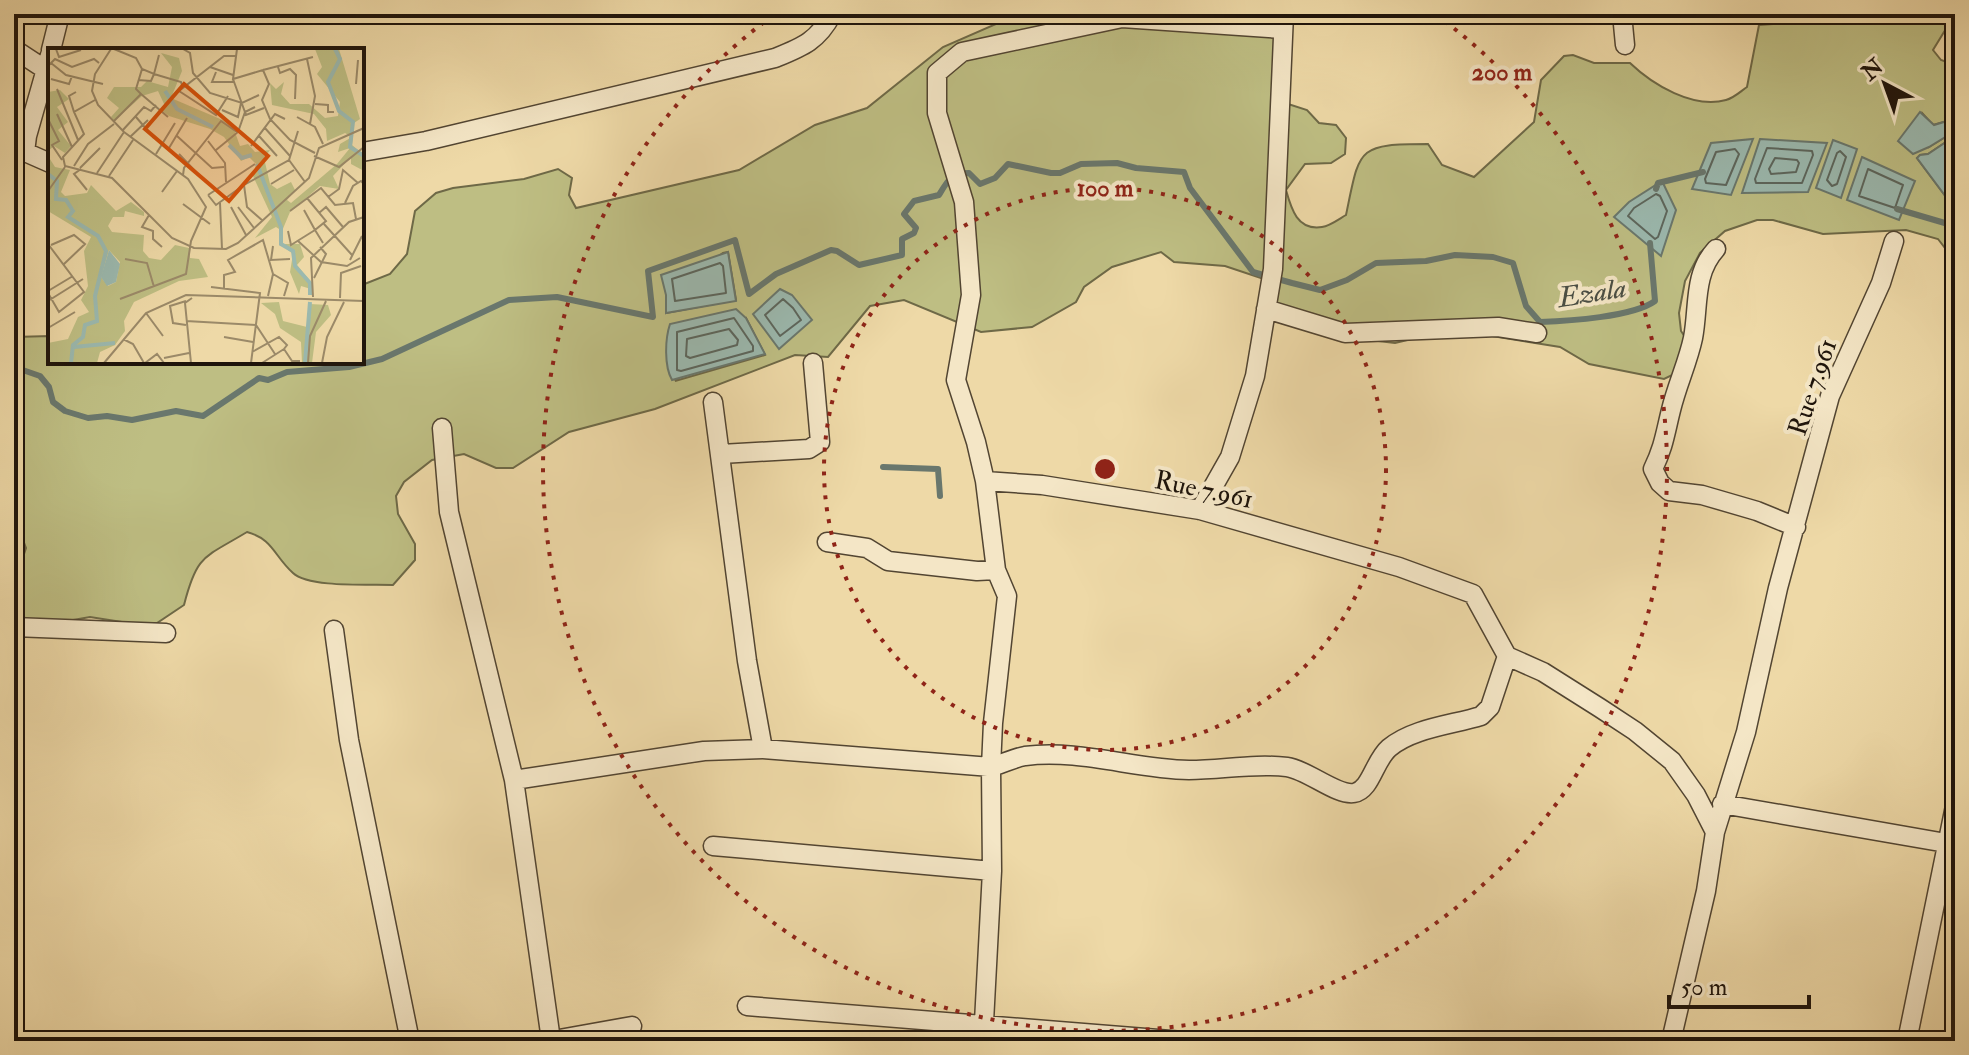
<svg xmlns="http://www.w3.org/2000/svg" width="1969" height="1055" font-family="'IM FELL Double Pica',serif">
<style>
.green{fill:#bebe83;stroke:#6e6947;stroke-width:2;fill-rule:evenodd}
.water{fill:#9bb9af;stroke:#69776d;stroke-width:2}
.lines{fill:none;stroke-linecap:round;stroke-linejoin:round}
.shore{stroke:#5c665d;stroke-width:2}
.stream{stroke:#69776d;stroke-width:6}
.minor-casing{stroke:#524532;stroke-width:21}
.minor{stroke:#f4e6c6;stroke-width:18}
.ring{fill:none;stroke:#8f2418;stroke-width:4;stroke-dasharray:4 8}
.labels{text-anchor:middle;stroke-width:8;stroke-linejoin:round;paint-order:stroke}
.street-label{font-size:26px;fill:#1e140b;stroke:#f4e6c6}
.water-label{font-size:28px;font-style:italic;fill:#4a4e44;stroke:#f4e6c6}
.inset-river{fill:none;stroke:#9bb9af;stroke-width:4}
.inset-road{fill:none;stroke:#9b8a69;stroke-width:2}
.view{fill:#d4520c;fill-opacity:0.15;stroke:#d4520c;stroke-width:4}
.inset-edge{fill:none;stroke:#1e140b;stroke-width:4}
.centre{fill:#8f2418;stroke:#f4e6c6;stroke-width:4}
.ring-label{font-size:24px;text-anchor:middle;font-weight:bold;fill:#8f2418;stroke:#f4e6c6;stroke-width:8;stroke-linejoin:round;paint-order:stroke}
</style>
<rect width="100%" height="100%" fill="#eed9a7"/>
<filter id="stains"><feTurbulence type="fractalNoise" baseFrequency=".0025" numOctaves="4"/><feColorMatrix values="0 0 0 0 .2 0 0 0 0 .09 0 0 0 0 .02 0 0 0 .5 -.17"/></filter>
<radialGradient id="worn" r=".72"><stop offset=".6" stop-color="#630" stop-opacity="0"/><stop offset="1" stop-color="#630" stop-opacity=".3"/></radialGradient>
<!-- green -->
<path class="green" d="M1019,14H1261L1269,24L1290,71L1285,103L1307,110L1319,123L1336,125L1346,138L1345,154L1331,163L1305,164L1286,190C1291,208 1297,231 1322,227C1330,226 1339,219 1346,215C1360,148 1356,144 1428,144L1442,165L1474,177L1534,122L1541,80L1564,56L1573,55L1594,63H1630C1653,85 1693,109 1726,100C1734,98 1741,91 1747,87L1759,25L1811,21L1823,14H1955L1933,50L1941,60L1955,65V113L1947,121L1933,125L1923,114L1929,147L1955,131V145L1949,140L1928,154L1920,155L1917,158L1955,209V261L1938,239L1906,230L1823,234L1773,220H1757L1725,231L1700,253L1685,281L1679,313L1681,331L1697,355L1687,368L1664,379L1589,364L1560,347L1492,336L1437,333L1395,343L1327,335L1274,309L1264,279L1225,266L1174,262L1161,252L1112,267L1084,287L1076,302L1032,327L981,332L904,300L870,306L828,357L795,355L655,409L569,432L513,468H496L464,454L432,460L404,482L396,496L398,514L415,544V560L393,585C370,584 309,588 293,573C274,556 273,539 247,532C204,558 197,554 184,605L157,623L141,625L90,617L56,623L14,617V584L26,548L14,516V337L50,336V362H362V285L390,274L407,254L415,211L436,193L453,188L524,179L558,169L572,178L569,195L576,208L739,170L815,125L867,108L943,47ZM728,252L736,300L666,313V295L723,253ZM746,318L765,355L675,381Z"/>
<!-- water -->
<path class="water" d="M1920,112L1934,125L1947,121L1955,113V131L1929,147L1913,154L1898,141Z
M1753,139L1731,195L1692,189L1711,143Z
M1760,139L1827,143L1808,192L1742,193Z
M1833,140L1857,149L1841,198L1816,188Z
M1949,140L1955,145V209L1917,158L1920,155L1928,154Z
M1862,157L1915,181L1899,220L1847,200Z
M1662,181L1676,210L1661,256L1614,217L1629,202Z
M728,252L736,301L666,313V295L661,275Z
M780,289L792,295L812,320L779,349L753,314Z
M736,309L746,318L765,354L672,380C664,366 665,339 670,324Z"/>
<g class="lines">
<!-- shore -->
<path class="shore" d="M1767,148L1812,151L1813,155L1802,183H1756L1755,179Z
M1735,149L1739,154L1726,185L1706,183L1705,179L1716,152Z
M1840,151L1846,157L1837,184L1832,186L1827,180L1837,153Z
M1775,158L1797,160L1799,163L1796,172L1771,174L1769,169Z
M1868,169L1903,185L1895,208L1859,196Z
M1656,194L1660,196L1667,211L1658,237L1655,239L1628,216L1634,208Z
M720,263L723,266L726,293L675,301L672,279Z
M783,299L793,308L801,320L780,336L765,315Z
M734,318L753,346V351L681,371L677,370V332Z
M729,329L738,340L737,345L690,358L686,356L687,339Z"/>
<!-- stream -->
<path class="stream" d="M1656,189L1658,183L1703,172
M1897,209L1955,226
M14,367L40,376L49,387L53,402L65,411L88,418L107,416L132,420L176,411L203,416L259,378L268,380L287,372L349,367L382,359L509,300L557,297L653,317L648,271L735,240L749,294L776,274L831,250L837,251L859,265L902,255V239L914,233L916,228L904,214L914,201L939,195C948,180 951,173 969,173L980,184L995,178L1008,164L1051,173H1060L1081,164L1117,163L1136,168L1184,172L1190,188L1253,272L1292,283L1320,290L1347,280L1376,263L1426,261L1455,255L1493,257L1513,263L1526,306L1540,322C1568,321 1633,317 1655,301L1650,243
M883,467L938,469L940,496"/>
<defs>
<path id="minor" d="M1622,14L1625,45
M14,49L46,70
M51,50L60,14
M50,55L27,136L25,152L50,163
M362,152L426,141L775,58C802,47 818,41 832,14
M1716,249C1693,274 1699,307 1693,338C1688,362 1677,385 1671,410C1665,434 1664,446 1653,469L1660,483L1669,491L1702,495L1757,511L1796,527
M1266,309L1345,333L1498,327L1537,333
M713,402L747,661L763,749
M442,428L449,512L514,780L551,1040
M721,454L809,449L820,442L813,363
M985,481L1042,485L1200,510L1399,567L1473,594L1507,656L1543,672L1600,708L1635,731L1672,761L1696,795L1715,832
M1200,510L1230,457L1255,376L1273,269L1284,14
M827,542L867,548L888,561L977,571L996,570
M14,627L166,633
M334,630L349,740L410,1041
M514,780L704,751L763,749L991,767C1002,764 1014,758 1025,756C1079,749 1135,769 1189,770C1222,770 1254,763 1287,767C1308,770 1337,796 1354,793C1371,790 1374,761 1389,748C1413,728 1452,725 1481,716L1490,707L1507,656
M1722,804L1946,843
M713,846L992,871
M747,1006L1183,1041
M548,1041L632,1026
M983,1041L992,871L991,767L993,723L1007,596L996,570L985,481L976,442L956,380L971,295L964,202L937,113V73L962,52L1122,18L1283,29
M1671,1041L1706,891L1715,832L1746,732L1778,588L1830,396L1881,283L1894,241
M1907,1041L1955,806"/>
</defs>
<!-- minor casing -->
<use href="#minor" class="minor-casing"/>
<!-- minor -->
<use href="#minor" class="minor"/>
</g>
<!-- distance rings -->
<g class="ring">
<circle cx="1105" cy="469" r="281"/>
<path d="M1435 14A562 562 0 1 1 775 14"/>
</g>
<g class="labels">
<!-- street labels -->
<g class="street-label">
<text transform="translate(1812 387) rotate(-71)" y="9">Rue 7.961</text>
<text transform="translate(1204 489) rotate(12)" y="9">Rue 7.961</text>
</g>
<!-- water labels -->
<g class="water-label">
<text transform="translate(1592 292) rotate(-9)" y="10">Ezala</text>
</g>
</g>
<!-- overview -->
<g transform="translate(48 48)">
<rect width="316" height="316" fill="#eed9a7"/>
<path d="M267,1H291L312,71L306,75L304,97L316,107V123L303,116V109L285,128L291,141L272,138L242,164L234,183L228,179L207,190L224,169L205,128L208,116L201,109L193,113L176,89L162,81L121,68L113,62L117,58L110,43L94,48L66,73L63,69L71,60L59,50L66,39H93L99,33L120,39L124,19L113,5L131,10L134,23L123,50L184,76L192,98L200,96L207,104L222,102L216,110L222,136L229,141L243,134L247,142L239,152L243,155L289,116L302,100L290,104L292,96L304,89L297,85L279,93L278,81L266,66L224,57L222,35L228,41L236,34L233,46L242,56H261L277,70L290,68L292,54L269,26L274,19ZM12,42L21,51L9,59L20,74L10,82L23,98L17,105L6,98L0,103V44ZM0,108L7,119L22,122L13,144L17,148L39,145L43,137L68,163L83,154L96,164V168L77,163L76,169H65L60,178L64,184L96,187L95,203L101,210L113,212L127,197L141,200L142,210L151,211L160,229L131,233L86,254L76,273L77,283L67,297L52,304L49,315H0V295L20,291L30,269L41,264L33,252L40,238L36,203L43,189L0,163ZM61,202L72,214L68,234L60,238L53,229ZM232,187L234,196H252L256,209L249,217L263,234V241L253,238L251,246L242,224L245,206L231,195ZM231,254L235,273L259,279L262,256L280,257L283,267L268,284L264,315H254L253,294L232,280L227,266L213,255Z" fill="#bebe83" fill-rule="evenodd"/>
<path d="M61,202L72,216L68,234L59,238L53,229Z" fill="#9bb9af"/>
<path class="inset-river" d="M287,1L292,11L280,34L291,63L305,74L302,99L316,108M117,43L129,61L165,79M181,97L194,110L204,107M209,116L233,179V196L245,203L247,218L262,235V247M0,126L9,133L8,151L18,152L25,163L20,169L50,188L58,203L47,248L49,273L37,277L35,289L25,297L23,315M26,299L67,295M257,315L262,254"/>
<path class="inset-road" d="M8,1L11,9L33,2M63,1L47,26L44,43L50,57L76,84L140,131L158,159L143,193L138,226L72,251M66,1L88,10L94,21L106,26L111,7M135,1L142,5L145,25L162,45L194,55L211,47M189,1L185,31L215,22L221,36L214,52L222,71L242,92L267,105M259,11L267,48L262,76M3,15L18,27L55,36M0,18L7,11L24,19L46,11L51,15M162,19L185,27M230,19L232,25L242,21L248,27L247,51M215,22L265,9M168,24L164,34H186M3,31L21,36L24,28M185,31L198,67L216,60M90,32L103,33L106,26L133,34L135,40M308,36L310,12M9,41L30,92M93,46L120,69M180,48L168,67L131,43L176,8H188M47,52L26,64L36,86L15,109L17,118L64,130L124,190L146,200L178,201L190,195L261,130L271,100L316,80M267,56L280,57V64H286M174,62L190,69L193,55M26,64L21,48L28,44M9,66L24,99M88,69L106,90M249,69L267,79L275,96M0,71L11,93L4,97L14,112M65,74L93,46L88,41L94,21M216,79L242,108M74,83L96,59L103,63L108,57M129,88L164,120L176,119M211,88L229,108M82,89L100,72M160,93L177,115L178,134M203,98L227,66L237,71M121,100L139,70M168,102L190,84L197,64L207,59M108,106L127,75M131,106L148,124M266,108L291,119L316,99M241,112L257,134M26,118L40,96L66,76M32,120L52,100M33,121L26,126L39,142M49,125L76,84M135,127L136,120L173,73L189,84M61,128L85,92M223,136L246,122M196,137L241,112L250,83M0,143L17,119M114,144L129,123M160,147L168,157L196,137L199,159L215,173M160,147L207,116M280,149L291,141L295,122L310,135M259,150L278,173L267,182L275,195M172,155L174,201M297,155L305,138L313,133L316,136M135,156L162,176M183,159L198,187M190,159L206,180M242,163L273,140L287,157L305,155L308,171M271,165L278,159L295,179M101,167L94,179L105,183V191L114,199M276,176L304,207M240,183L243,197L267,182L256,162M250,193L273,214L299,218L312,210M0,196L36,244L11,264L0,245M3,197L26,187L37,196L16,216M225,198L223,212L242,211M77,211L99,215L106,239M302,212L314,188M225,226L240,235L236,248M266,230L278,206L272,199M163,239L212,245L203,315M176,241V227L187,224L180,212L215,192L225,226L220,248M0,243L25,228M265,249L263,210L301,174L316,169M292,250L293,225L313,218M0,253L35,231M138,253L122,258L125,275L138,277M98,265L115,288M138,273L208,277L227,306M0,280L27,264M176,289L205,294M75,291L85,296L96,315M204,304L231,289L239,297L236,301M116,310L141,305M56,315L98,265L138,247L316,253M97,315L109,306L116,315M143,315L137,255L144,250M214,315L236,301L244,313H252M260,315L262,288L278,253M274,315L279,289L296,254"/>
<path class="view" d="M136,36L220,108L181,153L97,81Z"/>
<rect width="316" height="316" class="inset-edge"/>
</g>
<circle cx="1105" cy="469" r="12" class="centre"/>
<g class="ring-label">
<text x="1502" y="80">200 m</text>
<text x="1105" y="196">100 m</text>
</g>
<!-- margin -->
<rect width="1969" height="1055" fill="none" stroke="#eed9a7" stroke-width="48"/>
<rect x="16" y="16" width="1937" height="1023" fill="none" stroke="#1e140b" stroke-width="4"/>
<rect x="24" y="24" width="1921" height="1007" fill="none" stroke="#1e140b" stroke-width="2"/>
<!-- north arrow -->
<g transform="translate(1885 84) rotate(319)" stroke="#f4e6c6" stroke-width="6" paint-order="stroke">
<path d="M0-6L14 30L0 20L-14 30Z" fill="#1e140b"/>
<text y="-12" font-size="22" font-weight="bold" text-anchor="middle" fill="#1e140b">N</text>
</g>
<!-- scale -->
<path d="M1669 995v12h140v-12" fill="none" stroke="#1e140b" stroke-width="4"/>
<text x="1681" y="995" font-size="24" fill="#1e140b" stroke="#f4e6c6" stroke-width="6" paint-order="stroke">50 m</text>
<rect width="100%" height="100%" filter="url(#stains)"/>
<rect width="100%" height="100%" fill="url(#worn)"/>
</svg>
